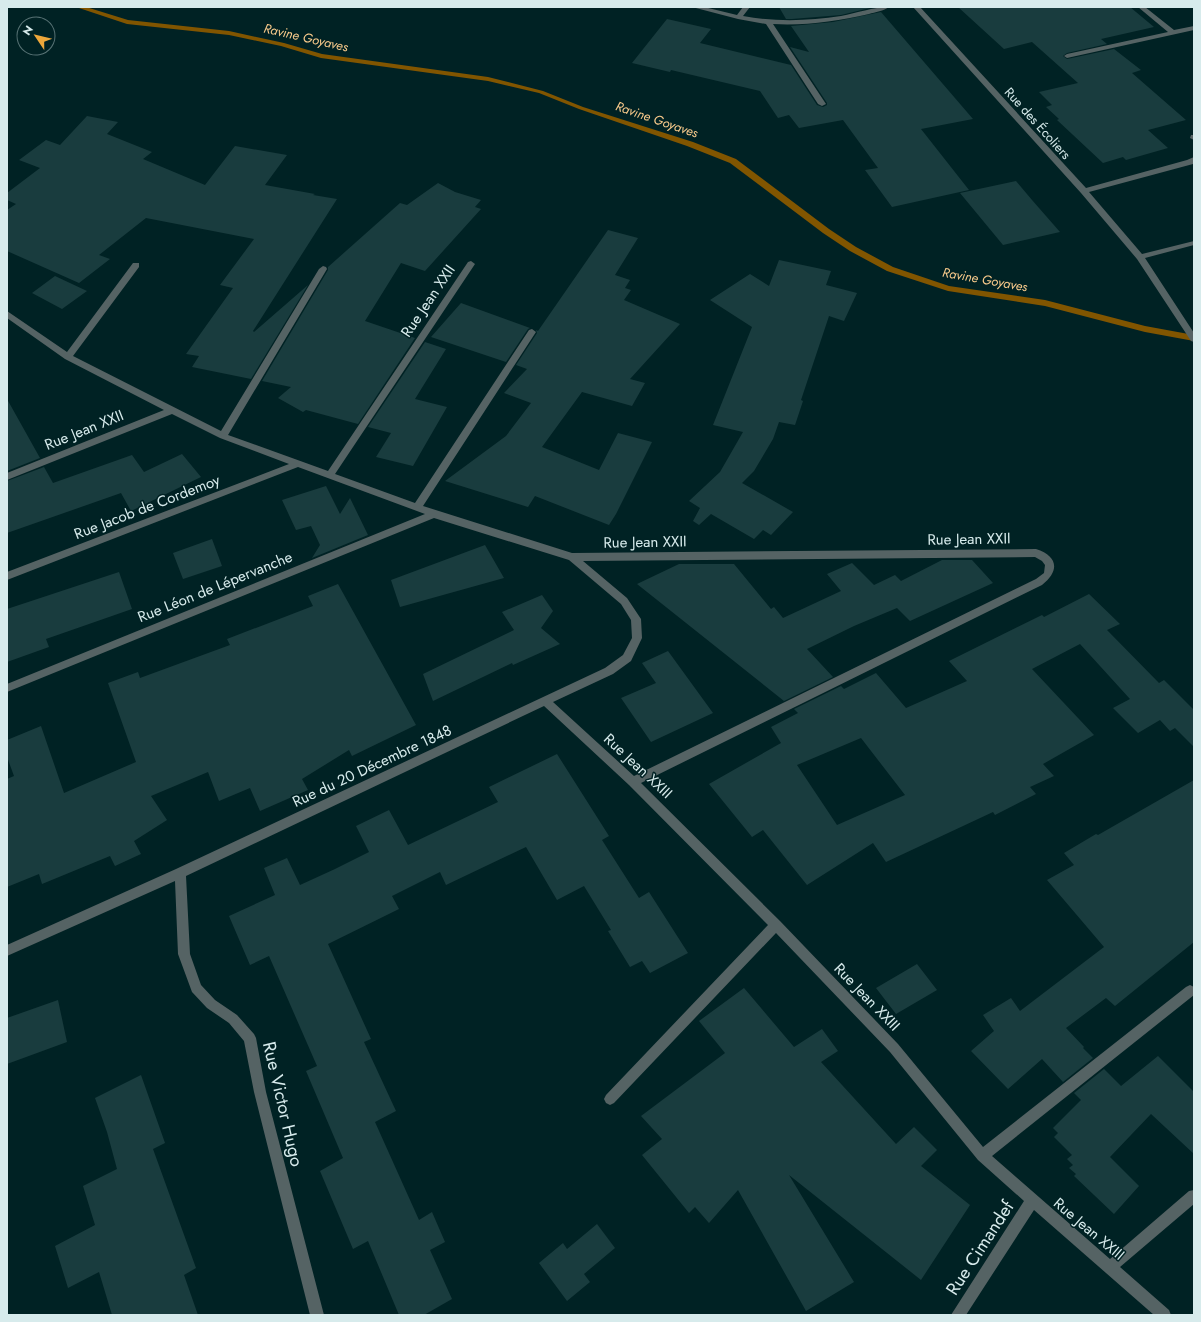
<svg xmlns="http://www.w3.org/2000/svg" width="1201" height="1322" font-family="Jost,sans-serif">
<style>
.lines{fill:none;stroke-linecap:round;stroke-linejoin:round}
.stream{fill:#815500;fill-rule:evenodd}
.building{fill:#193c3e;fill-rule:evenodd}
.minor{fill:#556364;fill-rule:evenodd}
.labels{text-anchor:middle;stroke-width:3;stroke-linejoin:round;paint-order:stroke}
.far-water-label{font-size:13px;font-style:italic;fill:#f9cb8c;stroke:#002224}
.far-street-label{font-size:13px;fill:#d7ebec;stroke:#002224}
.street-label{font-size:15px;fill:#d7ebec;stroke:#002224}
.near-street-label{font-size:18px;fill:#d7ebec;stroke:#002224}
</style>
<rect width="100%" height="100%" fill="#002224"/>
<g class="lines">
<!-- stream -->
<path class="stream" d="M76,7H86L128,20L229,31L284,43L322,54L488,77L543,91L583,107L693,142L736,159L829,229L856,247L893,267L949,286L1045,300L1145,326L1194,335V341L1145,332L1045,306L948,291L887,271L850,251L823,233L730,163L687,146L579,109L539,93L488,81L321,58L281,46L229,35L127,24Z"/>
</g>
<!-- building -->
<path class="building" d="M779,7H874L841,15L792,19H786Z
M958,7H1130L1154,27L1101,39L1107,44L1067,53L1063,56L1067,59L1114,49L1141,70L1132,73L1186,120L1148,130L1168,148L1126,160L1123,157L1103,163L1057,120L1059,119L1046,107L1052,105L1039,92L1078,83L1032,42L1004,49Z
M881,12L973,119L921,129L969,190L892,207L865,170L878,168L843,120L799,128L789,115L778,118L760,91L671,70L670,72L632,63L667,19L711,29L700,43L791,65L817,105L823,107L827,105V103L790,47L809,52L791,26L833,22Z
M87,116L118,122L107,134L152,152L143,159L205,185L235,146L287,155L265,185L315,194L313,195L337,199L253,331L254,332L308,285L251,379L192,367L199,356L186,354L233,288L220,285L254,239L146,218L99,255L110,259L79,283L7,251V210L16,204L7,200V193L40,168L19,160L46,140L60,145Z
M1016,181L1032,200L1060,232L1003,245L960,193Z
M438,183L455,192L481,200L475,207L481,209L425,271L401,263L365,321L415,338L358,424L306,410L303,412L278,398L291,387L262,381L328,270V267L400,203L407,205Z
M608,230L638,238L615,275L630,280L625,288L631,290L624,300L680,324L630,379L645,383L632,406L582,392L542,447L599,470L618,433L652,442L616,514L609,525L535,496L528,507L445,481L506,436L531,403L504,393L527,369L516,365L537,333L536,330L538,331Z
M779,260L831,271L826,285L857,293L844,321L829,316L801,400L803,401L795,425L779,422L773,439L754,471L742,483L793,512L771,535L763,530L754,539L711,514L699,525L693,521L700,508L689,501L720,472L743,432L713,425L752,327L710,300L750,274L769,286Z
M55,276L87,291L62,309L32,293Z
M461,303L530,328L528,329L506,362L431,337Z
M425,342L446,349L415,399L447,407L413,466L376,457L391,433L368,427Z
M7,399L40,458L7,471Z
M182,454L201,477L131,511L121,493L7,533V481L44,467L53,483L132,455L144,472Z
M326,486L340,514L350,498L368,535L312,558L320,545L311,526L296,530L282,500Z
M212,539L222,566L183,579L173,553Z
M485,545L504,578L400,607L391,580Z
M942,560H972L993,583L910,621L897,608L854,626L807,649L833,677L784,701L637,584L679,564H734L771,609L774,607L783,618L841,591L827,574L852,563L874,585L895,575L901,581Z
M119,572L132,609L46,639L49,647L7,662V609Z
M338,584L416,725L352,756L349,750L302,779L308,790L260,811L250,788L219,801L208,772L151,796L167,820L134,841L141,854L115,866L110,856L42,884L39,874L7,887V779L14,776L7,757V740L41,726L64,793L136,762L108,683L138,672L140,678L230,645L227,639L313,606L308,596Z
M1089,594L1120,624L1107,630L1159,683L1164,680L1194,710V747L1175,728L1170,731L1160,720L1138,733L1113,708L1130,699L1080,644L1032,669L1094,735L1043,764L1054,776L1030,787L1036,794L995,815L993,812L886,862L873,843L807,885L763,830L752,837L709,784L781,743L771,727L798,713L794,709L841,686L844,689L876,673L906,708L967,681L949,661L1042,615L1044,617ZM861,738L905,795L837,825L797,765Z
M542,595L553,611L541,628L560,644L513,665L512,663L433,701L423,674L514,630L502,612Z
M668,651L713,713L651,742L621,698L656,683L642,663Z
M557,754L609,836L602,840L639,898L649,892L688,953L650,973L642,961L630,967L608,931L611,930L584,886L557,900L526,847L446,885L440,872L392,896L399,909L328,944L371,1039L364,1042L396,1111L375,1122L419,1220L432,1212L445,1242L430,1250L452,1299L424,1315H399L368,1241L353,1249L320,1171L343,1158L306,1071L317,1066L269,956L250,965L229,916L275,895L264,868L287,858L300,885L335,869L369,852L356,826L389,810L408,845L498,802L489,787Z
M1194,780V942L1115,1006L1106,998L1066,1028L1084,1047L1083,1048L1093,1058L1063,1082L1042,1059L1008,1089L971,1051L994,1031L983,1015L1011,998L1020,1011L1104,947L1047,880L1074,865L1064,853L1096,834L1098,835Z
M917,964L937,990L896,1014L876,988Z
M744,988L794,1047L822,1029L838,1051L821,1062L896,1144L914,1127L937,1150L921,1166L970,1205L921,1280L789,1175L854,1282L806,1311L738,1190L709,1223L695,1207L689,1213L642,1155L662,1139L641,1116L725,1053L699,1021Z
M58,1000L67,1042L7,1064V1018Z
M1158,1056L1194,1092V1154L1151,1114L1110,1157L1139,1186L1114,1214L1074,1176L1076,1174L1069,1168L1073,1165L1067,1159L1072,1155L1054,1137L1058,1133L1053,1128L1081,1100L1074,1093L1104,1069L1121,1086Z
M141,1075L165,1143L153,1149L196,1268L184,1275L198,1315H112L99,1272L68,1288L55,1246L95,1225L83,1186L117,1169L107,1132L95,1098Z
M597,1224L615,1248L584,1274L590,1282L567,1301L539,1263L563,1243L567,1249Z"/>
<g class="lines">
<!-- minor -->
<path class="minor" d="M692,7H704L737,15L743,7H750L743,16C776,22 808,21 841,16C857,13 873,7 889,7C884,11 875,12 869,14C837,21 805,26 773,24L826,104L822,106L818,104L766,24L738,19Z
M913,7H920L1086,188L1187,160L1194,157L1193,164L1089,192L1142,254L1194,241V245L1145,258L1194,333V342L1191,341L1137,259L1081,193Z
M1138,7H1145L1174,30L1194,26V30L1067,58L1064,56L1067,54L1168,32Z
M1191,135H1194V140L1190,138Z
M471,261L475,264L335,474L415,503L529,330L532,329L536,332L423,506L572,553L1036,549C1058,556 1060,571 1042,585L641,783L780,921L898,1044L983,1147L1186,987L1190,985L1194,987V995L992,1156L1110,1259L1189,1191L1194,1190V1204L1120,1267L1169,1310L1171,1315H1154L1034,1210L966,1315H951L1024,1201L978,1160L890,1052L776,933L614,1103L610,1105L606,1103L604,1099L606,1095L768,925L629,785L544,706L186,876L190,954L201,985L215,1000L237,1015L254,1034L256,1038L266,1092L324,1315H310L254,1092L244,1041L229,1023L207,1008L192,992L178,954L175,881L7,956V945L176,869L605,668L623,655L632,638L631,620L621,604L569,560L434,518L7,692V684L425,514L298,467L7,580V572L289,464L220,438L172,414L7,480V473L164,410L65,359L7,318V311L67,352L133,263H139V267L73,356L221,431L319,269L323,266L326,267L327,269L228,435L328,471L468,262ZM1035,557L1042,561L1045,565L1044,573L1036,579L634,776L553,702L613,674L631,661L642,638L641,619L627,598L583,561Z"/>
</g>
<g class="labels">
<!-- far-water labels -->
<g class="far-water-label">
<text transform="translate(306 37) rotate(13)" y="5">Ravine Goyaves</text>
<text transform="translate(657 119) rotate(19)" y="5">Ravine Goyaves</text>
<text transform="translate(985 279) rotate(10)" y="5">Ravine Goyaves</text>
</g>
<!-- far-street labels -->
<g class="far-street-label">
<text transform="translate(1038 123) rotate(48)" y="5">Rue des Écoliers</text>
</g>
<!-- street labels -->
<g class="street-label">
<text transform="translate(428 301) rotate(-56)" y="5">Rue Jean XXII</text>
<text transform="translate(84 430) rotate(-22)" y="5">Rue Jean XXII</text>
<text transform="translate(147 507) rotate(-21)" y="5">Rue Jacob de Cordemoy</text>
<text transform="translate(969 539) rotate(-1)" y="5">Rue Jean XXII</text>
<text transform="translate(645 542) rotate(-1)" y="5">Rue Jean XXII</text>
<text transform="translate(215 587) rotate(-22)" y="5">Rue Léon de Lépervanche</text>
<text transform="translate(372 766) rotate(-25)" y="5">Rue du 20 Décembre 1848</text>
<text transform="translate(638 766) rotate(43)" y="5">Rue Jean XXIII</text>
<text transform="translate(867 997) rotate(46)" y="5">Rue Jean XXIII</text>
<text transform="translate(1089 1229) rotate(40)" y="5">Rue Jean XXIII</text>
</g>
<!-- near-street labels -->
<g class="near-street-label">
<text transform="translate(283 1104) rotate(77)" y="6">Rue Victor Hugo</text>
<text transform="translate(980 1248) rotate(-57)" y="6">Rue Cimandef</text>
</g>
</g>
<!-- border -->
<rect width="1201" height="1322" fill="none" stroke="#d7ebec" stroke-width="16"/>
<!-- north arrow -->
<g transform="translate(36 36) rotate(305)"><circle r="19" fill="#002224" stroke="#567274"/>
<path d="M0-3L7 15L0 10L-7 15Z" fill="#eda83b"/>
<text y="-6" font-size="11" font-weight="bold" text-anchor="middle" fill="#d7ebec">N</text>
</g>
</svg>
